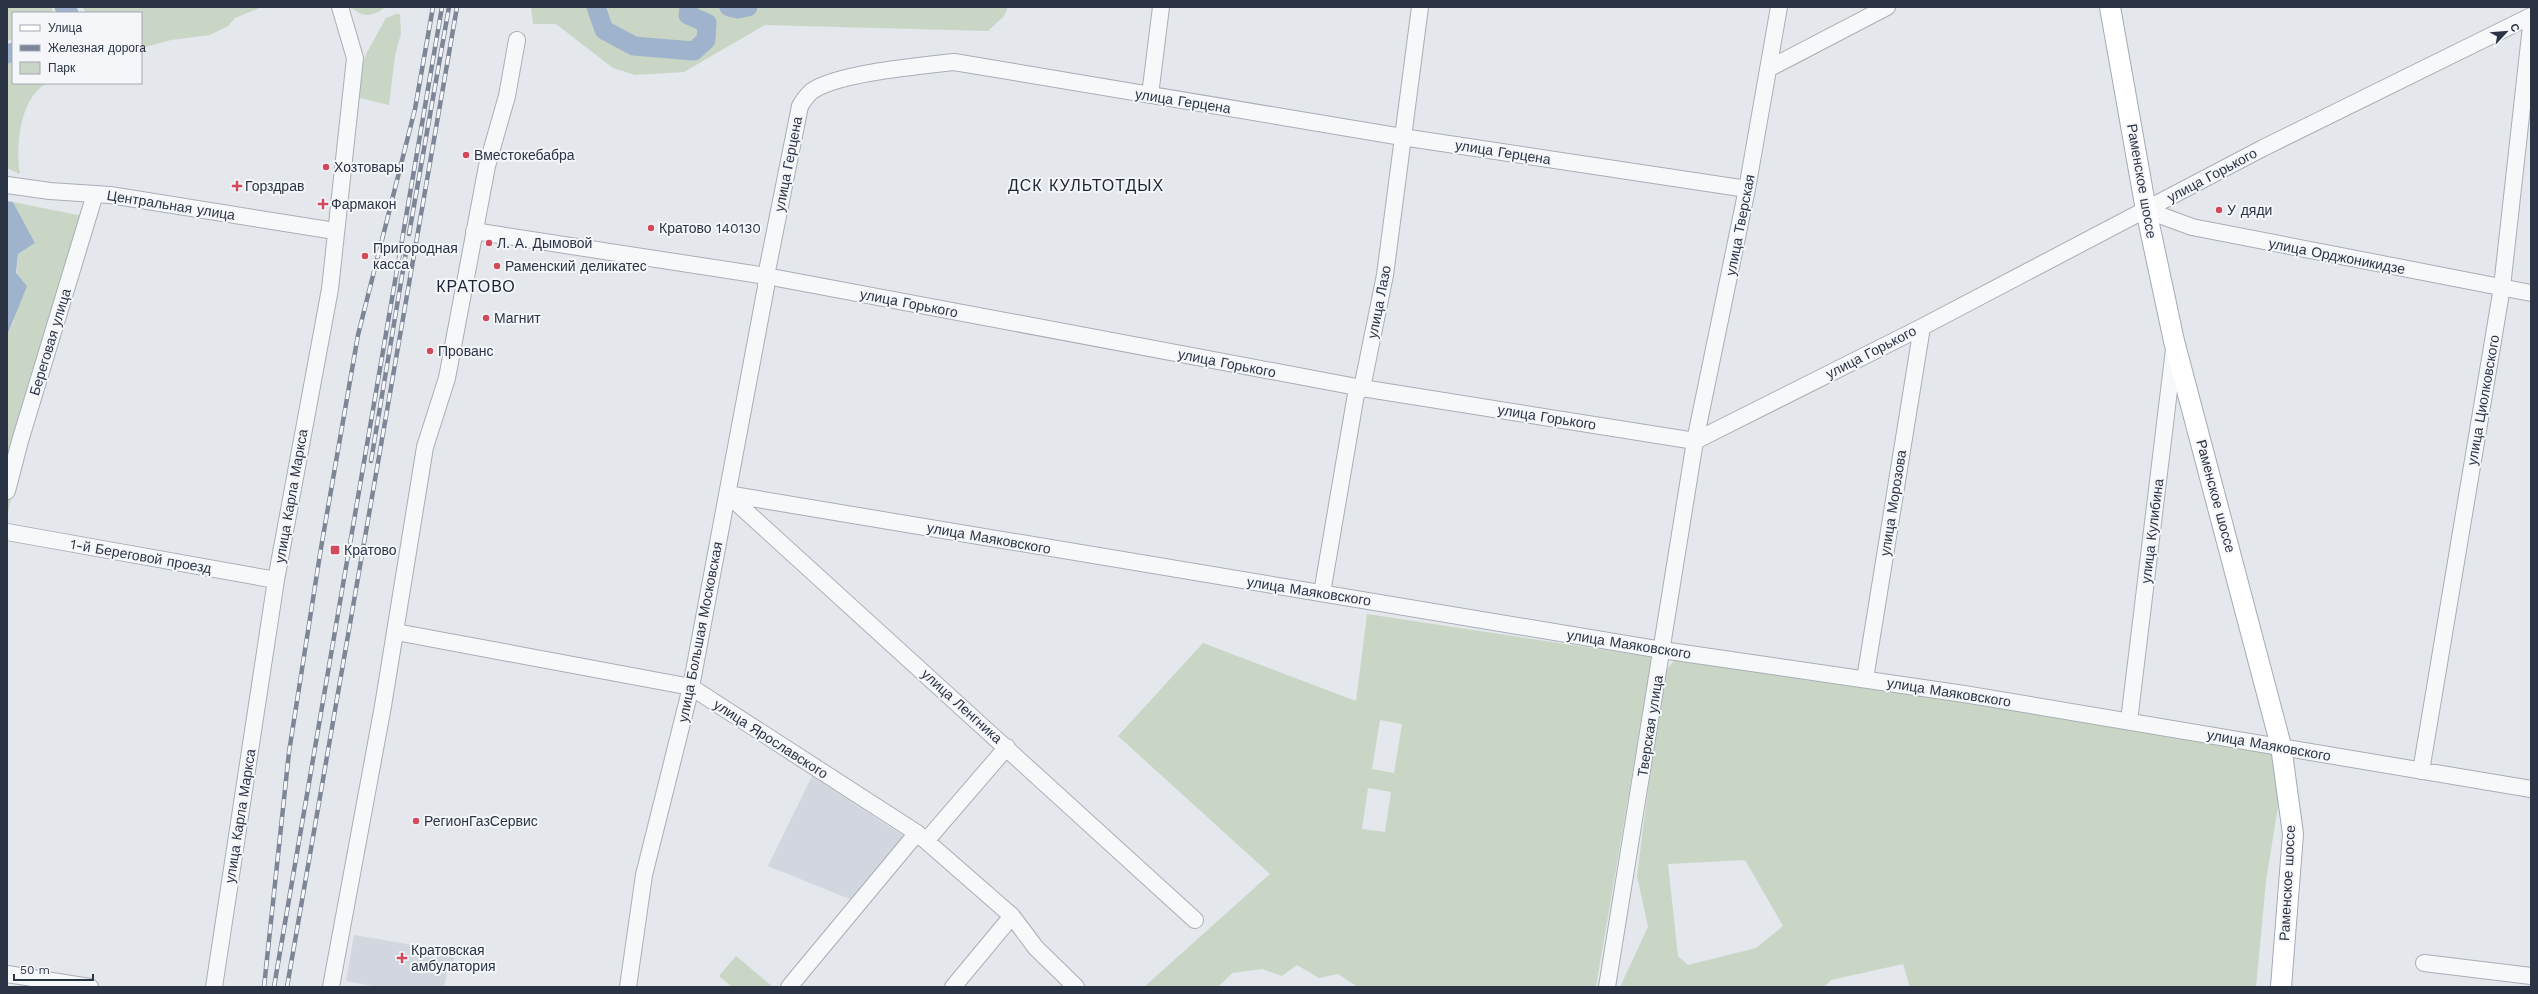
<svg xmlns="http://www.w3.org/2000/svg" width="2538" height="994" font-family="'Work Sans',sans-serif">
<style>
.built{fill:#d2d6de}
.green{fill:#c9d6c5;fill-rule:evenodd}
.water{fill:#9fb4cc}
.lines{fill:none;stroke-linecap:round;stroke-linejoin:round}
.river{stroke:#9fb4cc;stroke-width:19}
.minor-casing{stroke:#a9aeb7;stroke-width:18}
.major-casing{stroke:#a3abb8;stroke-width:22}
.minor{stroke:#f7f8fa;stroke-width:16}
.major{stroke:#fff;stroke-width:20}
.rail-casing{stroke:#7d8696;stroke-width:4.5}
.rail{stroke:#f4f6f9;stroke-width:3;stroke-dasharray:9;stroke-linecap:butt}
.poi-dot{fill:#d1495b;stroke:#f4f6f9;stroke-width:1.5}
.labels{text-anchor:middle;stroke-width:4;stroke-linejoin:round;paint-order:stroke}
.street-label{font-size:14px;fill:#2b3445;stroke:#f4f6f9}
.poi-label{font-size:14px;fill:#2b3445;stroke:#f4f6f9;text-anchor:start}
.quarter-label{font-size:16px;letter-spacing:1px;fill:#1d2536;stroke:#f4f6f9}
</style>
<rect width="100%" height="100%" fill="#e4e7ec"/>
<!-- built -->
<path class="built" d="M812,776L905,837L852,900L768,866Z
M354,935L455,952L453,964L448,969L444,987H378L346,981Z"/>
<!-- green -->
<path class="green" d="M7,7H52L53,13H13V39L7,41Z
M82,7H262L235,18L228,26L210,35L171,40L141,48V13H87Z
M351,7H385C374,17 362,18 351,7Z
M531,7H1008L1004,16L988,31L765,25L684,72L635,75L613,68L556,24H533Z
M396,14H400L401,33L395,56L389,105L360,98L358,93L360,73L366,54L386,18Z
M13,58V83H48C20,95 15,148 20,174L7,168V62Z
M13,202L93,218L20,459L7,517V336L14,321L18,254L35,243Z
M1367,614L1652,657L1596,987H1358L1338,974L1319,978L1297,965L1282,976L1262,969L1232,973L1218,987H1144L1270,874L1118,736L1203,643L1356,701ZM1380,720L1402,724L1394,773L1372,769ZM1368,788L1391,792L1385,832L1362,829Z
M1677,658L2276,752L2279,800L2266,881L2256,987H1910L1903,964L1831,980L1824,987H1620L1648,927L1637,876L1663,673ZM1745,860L1783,926L1756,948L1688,965L1678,956L1668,864Z
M736,956L773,987H732L719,976Z"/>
<!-- water -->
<path class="water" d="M7,201L13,202L35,243L18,254L16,273L27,286L7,336Z"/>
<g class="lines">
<!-- river -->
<path class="river" d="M64,7L69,13
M596,7L604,30L634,46L694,51L706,40L707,23L688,15L689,7
M729,7L738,9L748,7
M7,54L13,52"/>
<defs>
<path id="minor" d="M1770,68L1887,7
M1150,95L1161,7
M7,185L50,191L110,195L335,231
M2146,210L2192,227L2531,293
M474,231L766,276L1362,388L1695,441L1922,327L2263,148L2531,16
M7,491L20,441L95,194
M727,494L1662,650L1964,694L2531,789
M727,494L1195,920
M7,532L276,580
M1322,593L1356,394L1362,388L1385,275L1420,7
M396,632L691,687L917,833L1012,916L1036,948L1076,987
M1865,679L1922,327
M2129,721L2174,349
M2421,771L2502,287L2531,26
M926,841L1007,747
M2424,963L2531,976
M7,974L90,987
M214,987L276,580L330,289L355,58L340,7
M331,987L383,706L425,447L447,378L487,166L507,96L517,40
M628,987L644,875L691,687L766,287V276L800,106C803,101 807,95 812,91C838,73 920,66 954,62L1402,137L1747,189
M789,987L917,833
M953,987L1012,916
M1607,987L1695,441L1747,189L1779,7"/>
<path id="major" d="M2110,7L2146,210L2174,341L2281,746L2293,834L2281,987"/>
</defs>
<!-- minor casing -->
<use href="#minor" class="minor-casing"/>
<!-- major casing -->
<use href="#major" class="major-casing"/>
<!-- minor -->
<use href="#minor" class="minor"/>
<!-- major -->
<use href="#major" class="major"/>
<defs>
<path id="rail" d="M409,234L449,7
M371,461L406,252
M264,987L289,752L321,548L358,335L415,109L433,7
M274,987L442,7
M287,987L457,7"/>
</defs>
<!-- rail casing -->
<use href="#rail" class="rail-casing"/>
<!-- rail -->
<use href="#rail" class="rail"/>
</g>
<!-- markers -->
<g class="poi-dot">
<circle cx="466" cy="155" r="4"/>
<circle cx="326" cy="167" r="4"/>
<path d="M235 180h4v4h4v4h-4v4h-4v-4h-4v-4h4z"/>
<path d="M321 198h4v4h4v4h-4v4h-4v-4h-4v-4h4z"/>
<circle cx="2219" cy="210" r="4"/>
<circle cx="651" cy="228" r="4"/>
<circle cx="489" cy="243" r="4"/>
<circle cx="365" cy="256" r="4"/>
<circle cx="497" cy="266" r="4"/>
<circle cx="486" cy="318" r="4"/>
<circle cx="430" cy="351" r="4"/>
<rect x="330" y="545" width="10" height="10" rx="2"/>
<circle cx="416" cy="821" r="4"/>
<path d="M400 952h4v4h4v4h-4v4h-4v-4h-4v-4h4z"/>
</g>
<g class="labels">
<!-- street labels -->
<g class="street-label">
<text transform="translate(1183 101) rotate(9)" y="5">улица Герцена</text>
<text transform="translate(1503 152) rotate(9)" y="5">улица Герцена</text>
<text transform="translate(788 164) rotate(-79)" y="5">улица Герцена</text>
<text transform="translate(2212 175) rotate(-28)" y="5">улица Горького</text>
<text transform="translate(2142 181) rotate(80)" y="5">Раменское шоссе</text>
<text transform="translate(171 205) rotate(9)" y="5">Центральная улица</text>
<text transform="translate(1740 225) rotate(-79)" y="5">улица Тверская</text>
<text transform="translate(2337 256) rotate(11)" y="5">улица Орджоникидзе</text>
<text transform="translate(1379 302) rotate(-79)" y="5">улица Лазо</text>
<text transform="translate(909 303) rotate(11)" y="5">улица Горького</text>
<text transform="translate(50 342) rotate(-73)" y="5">Береговая улица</text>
<text transform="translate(1871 352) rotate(-27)" y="5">улица Горького</text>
<text transform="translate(1227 363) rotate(11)" y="5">улица Горького</text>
<text transform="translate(2483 400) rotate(-80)" y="5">улица Циолковского</text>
<text transform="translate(1547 417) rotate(9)" y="5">улица Горького</text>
<text transform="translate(291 496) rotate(-80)" y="5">улица Карла Маркса</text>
<text transform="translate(2216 496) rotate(75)" y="5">Раменское шоссе</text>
<text transform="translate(1893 503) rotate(-81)" y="5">улица Морозова</text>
<text transform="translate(2152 531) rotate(-83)" y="5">улица Кулибина</text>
<text transform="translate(989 538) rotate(10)" y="5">улица Маяковского</text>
<text transform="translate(141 556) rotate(10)" y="5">1-й Береговой проезд</text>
<text transform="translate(1309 591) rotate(9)" y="5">улица Маяковского</text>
<text transform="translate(700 632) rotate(-79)" y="5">улица Большая Московская</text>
<text transform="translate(1629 644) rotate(9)" y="5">улица Маяковского</text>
<text transform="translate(1949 692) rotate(9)" y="5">улица Маяковского</text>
<text transform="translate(962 706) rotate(42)" y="5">улица Ленгника</text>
<text transform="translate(1650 726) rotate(-81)" y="5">Тверская улица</text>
<text transform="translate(771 739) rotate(33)" y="5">улица Ярославского</text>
<text transform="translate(2269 745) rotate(10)" y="5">улица Маяковского</text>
<text transform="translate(240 816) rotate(-81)" y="5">улица Карла Маркса</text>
<text transform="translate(2287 883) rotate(-87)" y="5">Раменское шоссе</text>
</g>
<!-- poi labels -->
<g class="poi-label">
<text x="474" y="160">Вместокебабра</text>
<text x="334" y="172">Хозтовары</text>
<text x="245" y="191">Горздрав</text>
<text x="331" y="209">Фармакон</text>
<text x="2227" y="215">У дяди</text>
<text x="659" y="233">Кратово 140130</text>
<text x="497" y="248">Л. А. Дымовой</text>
<text x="373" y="253">Пригородная<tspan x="373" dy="16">касса</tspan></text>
<text x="505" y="271">Раменский деликатес</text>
<text x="494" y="323">Магнит</text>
<text x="438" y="356">Прованс</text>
<text x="344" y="555">Кратово</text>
<text x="424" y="826">РегионГазСервис</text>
<text x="411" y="955">Кратовская<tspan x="411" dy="16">амбулатория</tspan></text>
</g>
<!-- quarter labels -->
<g class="quarter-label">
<text x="1086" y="191">ДСК КУЛЬТОТДЫХ</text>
<text x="476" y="292">КРАТОВО</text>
</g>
</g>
<!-- border -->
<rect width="2538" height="994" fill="none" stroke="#2b3445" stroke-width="16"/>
<!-- legend -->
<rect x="12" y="12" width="130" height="72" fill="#f4f6f9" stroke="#a4a8b1"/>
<rect x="20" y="25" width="20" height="6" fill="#ffffff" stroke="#a4a8b1"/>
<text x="48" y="32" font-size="12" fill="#2b3445">Улица</text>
<rect x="20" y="45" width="20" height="6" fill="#7d8696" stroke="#a4a8b1"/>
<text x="48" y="52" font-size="12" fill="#2b3445">Железная дорога</text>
<rect x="20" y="62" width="20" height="12" fill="#c9d6c5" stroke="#a4a8b1"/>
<text x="48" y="72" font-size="12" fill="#2b3445">Парк</text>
<!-- north arrow -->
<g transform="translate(2506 32) rotate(64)" stroke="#f4f6f9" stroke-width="3" paint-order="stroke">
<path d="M0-3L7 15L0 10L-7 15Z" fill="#2b3445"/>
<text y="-6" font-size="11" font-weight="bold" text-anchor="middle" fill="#2b3445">С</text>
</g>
<!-- scale -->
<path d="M14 974v6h79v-6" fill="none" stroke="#2b3445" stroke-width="2"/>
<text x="20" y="974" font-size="12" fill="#2b3445" stroke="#f4f6f9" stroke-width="3" paint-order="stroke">50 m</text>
</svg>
